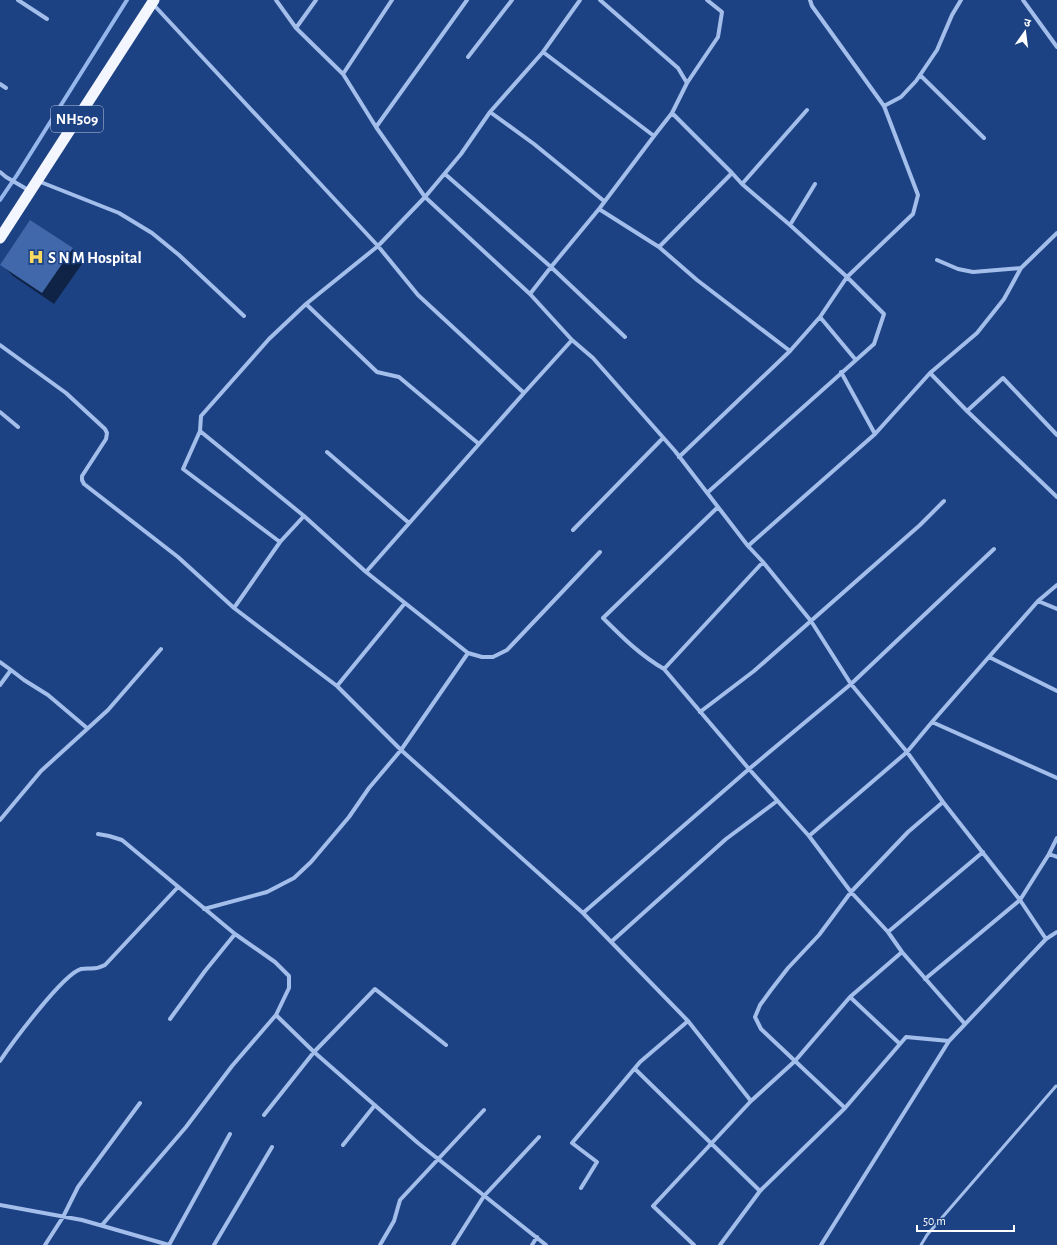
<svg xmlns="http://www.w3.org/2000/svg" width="1057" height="1245" font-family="'Alegreya Sans','Noto Sans Devanagari',sans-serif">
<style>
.shadow{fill:#0007}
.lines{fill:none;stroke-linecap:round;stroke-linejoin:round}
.stream{stroke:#96b7ec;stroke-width:4}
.building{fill:#4168aa}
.service{stroke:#a3beea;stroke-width:3}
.minor{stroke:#a3beea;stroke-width:4}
.trunk{stroke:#f3f6fe;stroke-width:11}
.labels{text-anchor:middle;stroke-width:3;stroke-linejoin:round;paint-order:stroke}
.shield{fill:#1d4284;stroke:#bbc6da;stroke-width:1}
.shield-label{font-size:15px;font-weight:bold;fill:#fff}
.poi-label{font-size:16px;font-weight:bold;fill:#fff;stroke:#1d4284;text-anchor:start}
</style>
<rect width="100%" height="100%" fill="#1d4284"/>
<!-- shadow -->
<path class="shadow" d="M72,249L84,261L54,304L13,276L2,265Z"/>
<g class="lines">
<!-- stream -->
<path class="stream" d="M0,200L17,175L127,0"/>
</g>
<!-- building -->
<path class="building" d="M30,220L73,248L42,293L0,265Z"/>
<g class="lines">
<!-- service -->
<path class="service" d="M921,1245L927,1235L1056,1086"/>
<!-- minor -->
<path class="minor" d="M18,0L47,19
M276,0L296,28L343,74L376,127L425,197L530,294L572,340L593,358L675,451L748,546L763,562L811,621L851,684L907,752L943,802L1020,900L1046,939
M600,0L678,68L687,83
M1023,0L1057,47
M152,3L378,246L418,295L524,393L572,340
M296,28L316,0
M468,57L512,0
M343,74L392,0
M920,75L984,138
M0,84L6,88
M884,106L901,97L916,81L937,50L952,15L961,0
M490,112L534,144L604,201
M672,113L687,83L718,37L722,12L707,0
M376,127L467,0
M654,136L672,113L732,173L742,184L790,225L847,277L820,317L855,359
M0,172L6,177L30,191
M445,174L551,267L599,209L654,136L543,52L580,0
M38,181L119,213L152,233L179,255L244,316
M742,184L807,110
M599,209L659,247L697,280L790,351
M790,225L815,184
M659,247L732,173
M937,260L958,269L973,272L1021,268L1057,233
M530,294L551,267L625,337
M306,304L377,372L399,377L479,444L366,572
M0,345L66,393L105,429L107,433L106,439L82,476V480L84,484L178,557L234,608L337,686L401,750L583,913L688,1021L751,1101
M841,372L875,434L930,373L967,411L1057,497
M930,373L977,333L1004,299L1021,268
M967,411L1003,378L1057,435
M0,412L18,427
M200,431L304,516
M479,444L524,393
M327,452L409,523
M679,457L790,351L820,317
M707,493L874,344L884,314L847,277L913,214L918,195L884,106L812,6L810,0
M573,530L663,438
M748,546L875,434
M763,562L664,669L749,769L809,836
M1038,601L1057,609
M405,603L366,572L304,516L280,542L183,469L200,431L201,416L269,339L306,304L378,246L425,197L461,154L490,112L543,52
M234,608L280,542
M989,657L1057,691
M0,662L11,670L0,685
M664,669C640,655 622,637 603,618L718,507
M11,670L24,680L48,695L87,728
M337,686L405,603L468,653L482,657H493L507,650L600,552
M700,712L754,671L920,525L944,501
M932,722L1057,778
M0,820L41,771L108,710L161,649
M98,834L109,836L122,840L235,934L275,962L289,976V988L276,1015L232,1066L186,1127L102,1225
M1049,854L1057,838
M204,909L267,892L294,878L311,862L349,817L369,788L401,750L468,653
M583,913L749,769L851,684L994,549
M888,932L983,852
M611,942L726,839L777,801
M925,979L1020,900L1049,854L1057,857
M850,997L900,1044
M276,1015L314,1052L418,1143L546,1245
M170,1019L205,971L235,934
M965,1024L902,952L888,932L851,892L809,836L907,752L932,722L1038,601L1057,585
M0,1061C12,1043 63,974 81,969C91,967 94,971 105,965L178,887
M635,1069L760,1191
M845,1108L761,1029L755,1017L760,1005L771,990L788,968L819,935L851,892L908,832L943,802
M264,1115L314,1052L375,989L446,1045
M343,1145L375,1105
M581,1188L597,1162L572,1143L640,1062L688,1021
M0,1205L82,1220L169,1245
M45,1245L63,1217L78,1187L140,1103
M169,1245L230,1134
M214,1245L272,1147
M380,1245L394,1221L400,1200L484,1110
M453,1245L484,1196L539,1137
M532,1245L537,1237
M694,1245L653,1206L751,1101L795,1061L850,997L902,952
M720,1245L760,1191L845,1108L906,1037L949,1041L1046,939L1057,932
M821,1245L949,1041"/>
<!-- trunk -->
<path class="trunk" d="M0,238L154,0"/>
</g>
<!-- icons -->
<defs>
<symbol id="hospital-bare" viewBox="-9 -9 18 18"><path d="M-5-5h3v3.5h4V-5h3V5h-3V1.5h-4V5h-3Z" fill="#fada61" stroke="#1d4284" stroke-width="2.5" paint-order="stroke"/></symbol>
</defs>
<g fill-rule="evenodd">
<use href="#hospital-bare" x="25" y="246" width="22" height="22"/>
</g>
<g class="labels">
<!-- shield labels -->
<rect class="shield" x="51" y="106" width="52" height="26" rx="3"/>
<g class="shield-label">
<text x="77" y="124">NH509</text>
</g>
<!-- poi labels -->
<g class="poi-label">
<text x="48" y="263">S N M Hospital</text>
</g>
</g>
<!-- north arrow -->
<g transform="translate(1025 32) rotate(14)" stroke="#1d4284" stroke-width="3" paint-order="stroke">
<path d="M0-3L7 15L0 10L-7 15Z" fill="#ffffff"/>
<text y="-6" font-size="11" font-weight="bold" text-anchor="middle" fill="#ffffff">उ</text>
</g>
<!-- scale -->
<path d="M917 1225v6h97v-6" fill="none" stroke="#ffffff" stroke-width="2"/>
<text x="923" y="1225" font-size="12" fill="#ffffff" stroke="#1d4284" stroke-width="3" paint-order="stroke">50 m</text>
</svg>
